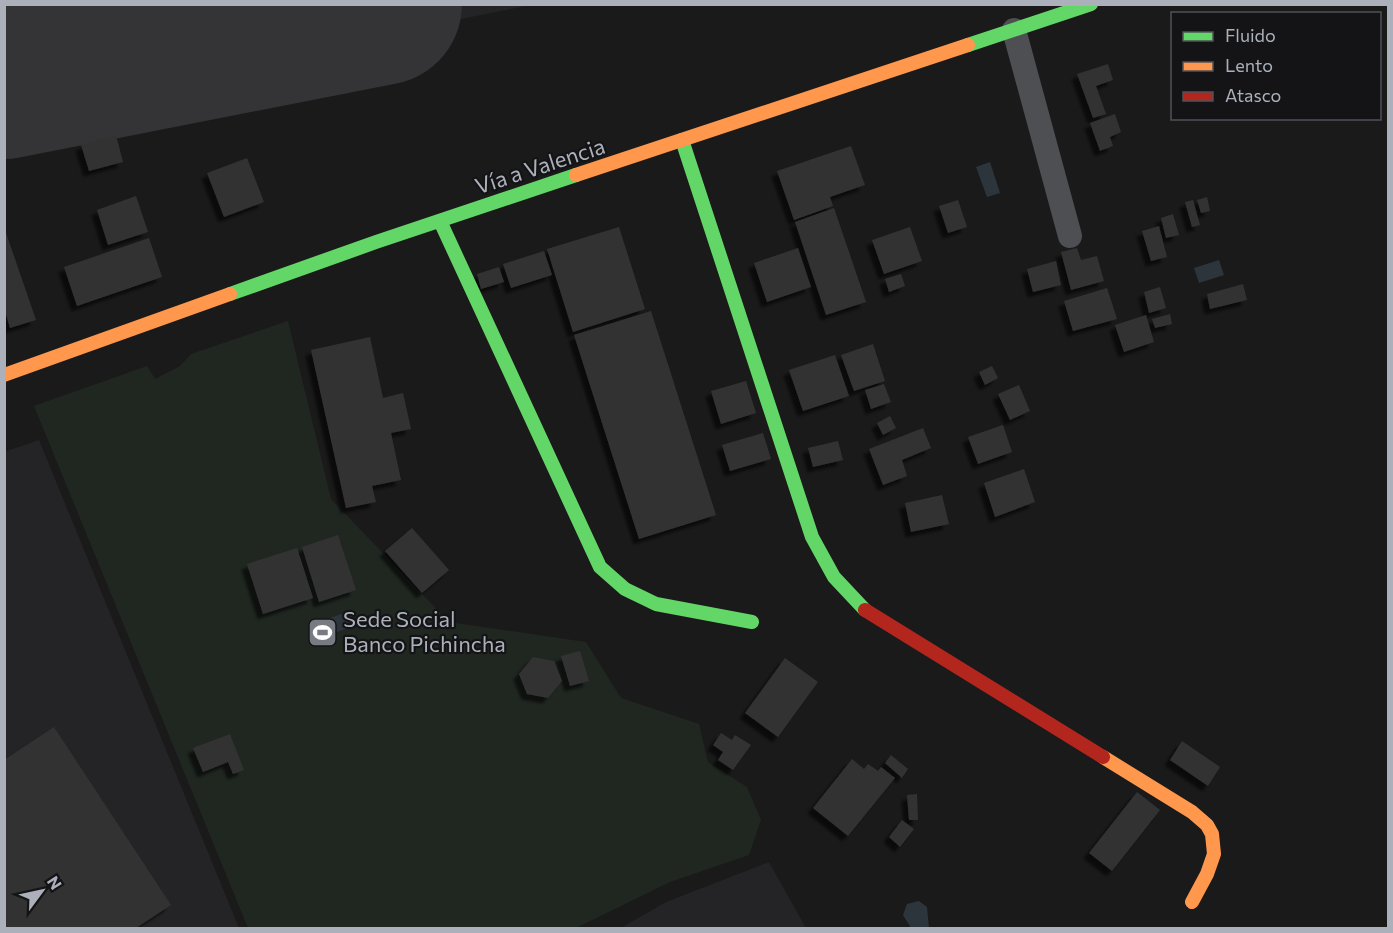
<svg xmlns="http://www.w3.org/2000/svg" width="1393" height="933" font-family="Commissioner,sans-serif">
<style>
.built{fill:#242426}
.green{fill:#202721}
.water{fill:#2d353c}
.lines{fill:none;stroke-linecap:round;stroke-linejoin:round}
.runway{stroke:#343436;stroke-width:162}
.building{fill:#323232;filter:url(#shadow)}
.street{stroke:#4e4f53;stroke-width:24}
.fast{stroke:#63d668;stroke-width:14}
.slow{stroke:#ff974d;stroke-width:14}
.jam{stroke:#b3261e;stroke-width:14}
.labels{text-anchor:middle;stroke-width:4.5;stroke-linejoin:round;paint-order:stroke}
.street-label{font-size:22px;fill:#abb0ba;stroke:#141416}
.poi-label{font-size:22px;fill:#abb0ba;stroke:#141416;text-anchor:start}
</style>
<defs>
<filter id="shadow"><feDropShadow dx="-5.5" dy="5.5" stdDeviation="1.5" flood-color="#0009"/></filter>
</defs>
<rect width="100%" height="100%" fill="#1a1a1a"/>
<!-- built -->
<path class="built" d="M5,4H531V5L5,110Z
M39,440L239,928H5L4,452Z
M769,862L806,928H621L666,902Z"/>
<!-- green -->
<path class="green" d="M288,321L331,499L449,622L586,642L621,698L699,724L708,762L747,787L761,820L749,855L670,882L576,928H248L34,406L147,366L155,379L180,366L191,354Z"/>
<!-- water -->
<path class="water" d="M990,162L1000,193L987,197L976,167Z
M1219,260L1224,275L1199,283L1194,268Z
M350,611L355,626L321,637L316,623Z
M919,901L927,907L929,928H911L903,915L907,904Z"/>
<g class="lines">
<!-- runway -->
<path class="runway" d="M4,78L381,4"/>
</g>
<!-- building -->
<path class="building" d="M1108,64L1113,80L1096,86L1106,114L1093,118L1077,74Z
M1115,114L1121,132L1110,137L1113,146L1100,151L1090,123Z
M116,135L123,162L89,171L81,145Z
M851,146L865,185L830,197L833,206L794,220L777,171Z
M247,158L264,202L224,217L207,173Z
M136,196L148,232L108,245L97,210Z
M1207,197L1210,211L1201,213L1197,200Z
M958,200L967,227L948,233L939,206Z
M1193,200L1200,225L1192,227L1185,202Z
M834,208L866,302L826,315L795,222Z
M1173,214L1179,235L1166,238L1161,218Z
M1159,226L1167,257L1151,261L1142,231Z
M619,227L645,309L573,332L547,249Z
M910,227L922,261L884,274L872,240Z
M5,230L36,320L10,328L5,311Z
M149,238L162,277L77,306L64,267Z
M798,248L811,287L767,302L754,263Z
M1077,248L1081,260L1097,256L1104,281L1071,290L1061,252Z
M544,251L552,275L511,288L503,264Z
M1056,261L1061,285L1033,292L1027,269Z
M499,267L504,282L481,289L477,274Z
M901,274L905,286L889,292L885,279Z
M1243,284L1247,300L1210,309L1207,294Z
M1160,287L1166,308L1149,313L1144,292Z
M1107,288L1117,319L1073,331L1064,301Z
M651,311L716,515L639,539L574,335Z
M1170,314L1172,324L1155,328L1152,319Z
M1146,315L1154,342L1124,352L1115,325Z
M370,337L383,398L403,393L411,429L391,433L401,480L372,486L376,502L346,508L311,350Z
M873,344L885,381L854,391L841,355Z
M835,355L849,396L803,411L789,370Z
M992,366L998,378L985,385L979,372Z
M746,381L756,413L721,424L711,391Z
M884,384L891,402L871,409L865,390Z
M1019,385L1030,411L1010,420L998,394Z
M890,416L896,428L883,435L877,423Z
M1003,425L1012,452L978,464L968,437Z
M923,428L931,448L902,460L907,476L883,485L869,449Z
M763,433L771,459L730,471L722,445Z
M838,441L843,460L813,467L808,448Z
M1024,469L1035,502L995,517L984,483Z
M942,495L949,524L911,532L905,503Z
M412,528L449,570L422,593L385,551Z
M338,535L356,590L319,602L302,547Z
M297,548L313,598L263,614L247,564Z
M580,651L589,681L570,686L561,656Z
M533,657L554,661L562,681L548,698L527,694L519,674Z
M785,658L818,682L778,737L745,713Z
M54,727L171,905L136,928H4V760Z
M721,733L732,740L735,735L751,745L733,770L718,760L723,752L713,745Z
M230,734L244,770L233,774L228,762L203,772L193,748Z
M1182,741L1220,767L1208,786L1170,760Z
M891,755L908,769L902,778L885,763Z
M852,759L864,769L868,764L878,771L881,767L895,778L848,836L813,808Z
M1137,792L1160,810L1112,871L1089,853Z
M917,794L918,820H909L907,795Z
M902,820L914,829L900,847L889,837Z"/>
<g class="lines">
<!-- street -->
<path class="street" d="M1014,30L1070,236"/>
<!-- fast -->
<path class="fast" d="M968,45L1091,4
M682,140L812,537L834,577L865,610
M440,221L600,567L625,589L656,604L752,622
M230,294L376,242L576,175"/>
<!-- slow -->
<path class="slow" d="M576,175L968,45
M4,375L230,294
M1103,757L1192,812L1207,825L1212,834L1214,854L1207,874L1192,902"/>
<!-- jam -->
<path class="jam" d="M865,610L1103,757"/>
</g>
<!-- icons -->
<defs>
<symbol id="stadium-square" viewBox="-11 -11 22 22"><rect x="-9" y="-9" width="18" height="18" rx="4" fill="#787c82" stroke="#141416"/><path d="M0-5a6.5 5 0 1 0 0 10a6.5 5 0 1 0 0-10ZM-3.5-1.8h7v3.6h-7Z" fill="#fff"/></symbol>
</defs>
<g fill-rule="evenodd">
<use href="#stadium-square" x="306" y="616" width="33" height="33"/>
</g>
<g class="labels">
<!-- street labels -->
<g class="street-label">
<text transform="translate(540 166) rotate(-18)" y="8">Vía a Valencia</text>
</g>
<!-- poi labels -->
<g class="poi-label">
<text x="343" y="627">Sede Social<tspan x="343" dy="25">Banco Pichincha</tspan></text>
</g>
</g>
<!-- border -->
<rect width="1393" height="933" fill="none" stroke="#abb0ba" stroke-width="12"/>
<!-- legend -->
<rect x="1171" y="12" width="210" height="108" fill="#141416" stroke="#505258" stroke-width="1.5"/>
<rect x="1183" y="32" width="30" height="9" fill="#63d668" stroke="#505258" stroke-width="1.5"/>
<text x="1225" y="42" font-size="18" fill="#abb0ba">Fluido</text>
<rect x="1183" y="62" width="30" height="9" fill="#ff974d" stroke="#505258" stroke-width="1.5"/>
<text x="1225" y="72" font-size="18" fill="#abb0ba">Lento</text>
<rect x="1183" y="92" width="30" height="9" fill="#b3261e" stroke="#505258" stroke-width="1.5"/>
<text x="1225" y="102" font-size="18" fill="#abb0ba">Atasco</text>
<!-- north arrow -->
<g transform="translate(42 891) rotate(57)" stroke="#141416" stroke-width="4.5" paint-order="stroke">
<path d="M0-4.5L10 22L0 15L-10 22Z" fill="#abb0ba"/>
<text y="-9" font-size="16" font-weight="bold" text-anchor="middle" fill="#abb0ba">N</text>
</g>
</svg>
